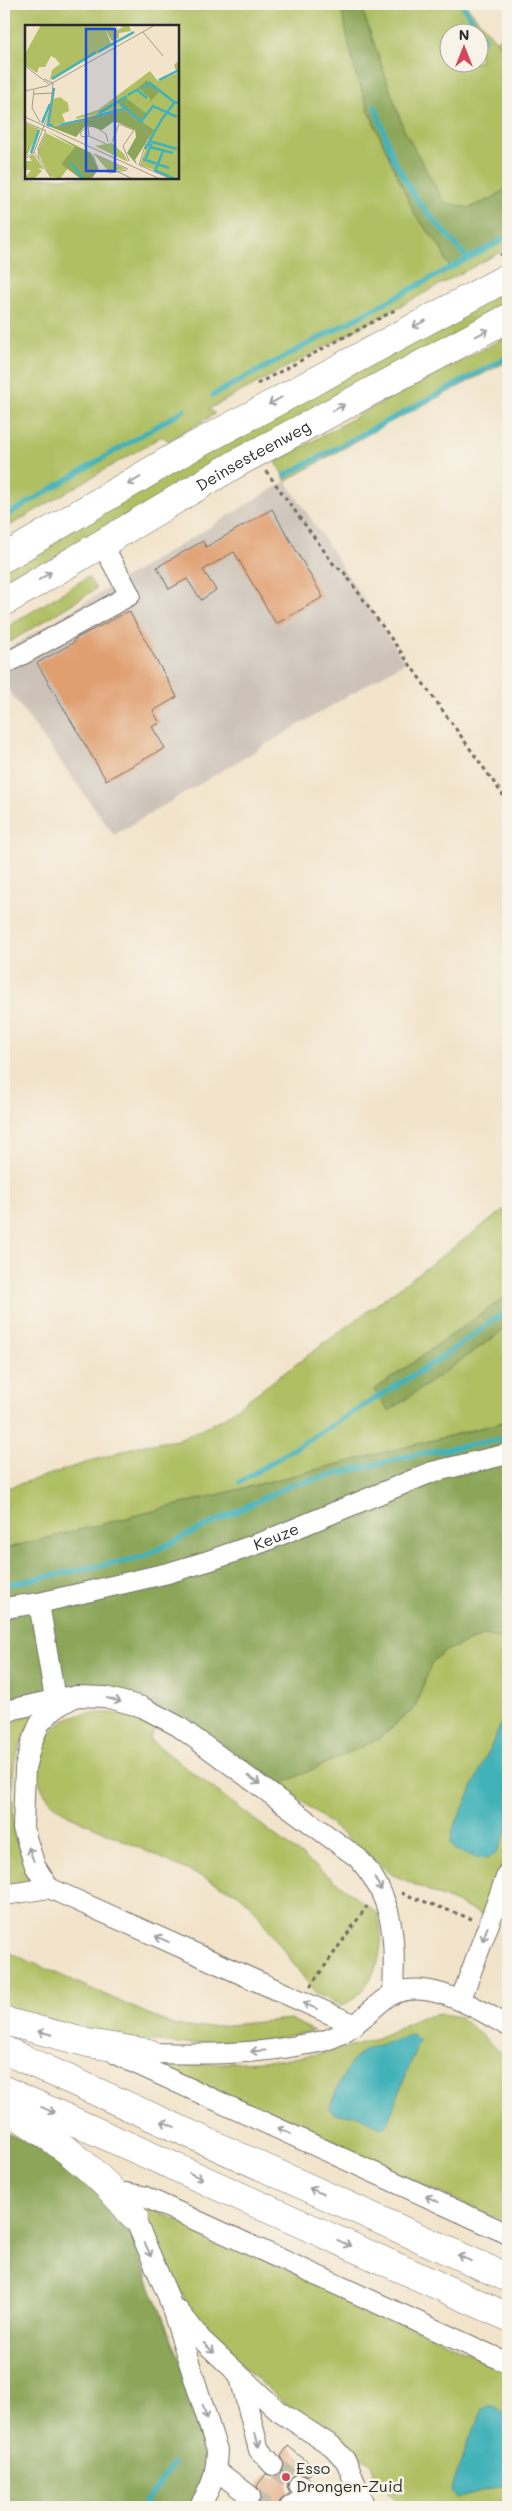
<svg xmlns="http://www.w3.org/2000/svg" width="512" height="2511" font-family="Mali,sans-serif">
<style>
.industrial{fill:#ccc2b8}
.green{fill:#afbf62;stroke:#6d7546;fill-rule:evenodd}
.forest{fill:#8ba658;stroke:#5b6842}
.water{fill:#42b2b9;stroke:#366e72}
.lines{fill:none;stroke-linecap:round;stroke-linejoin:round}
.stream{stroke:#42b2b9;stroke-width:5.5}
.building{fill:#e09f6f}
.minor-tunnel{stroke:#cabfab;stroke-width:20;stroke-dasharray:20 10;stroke-linecap:butt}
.minor-casing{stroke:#716c63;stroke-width:22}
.highway-casing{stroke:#716c63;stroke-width:29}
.path{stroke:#716c63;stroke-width:3;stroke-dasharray:4 4;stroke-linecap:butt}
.minor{stroke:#fff;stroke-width:20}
.highway{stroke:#fff;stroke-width:28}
.oneway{stroke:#a0a0a0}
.poi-dot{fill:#d1495b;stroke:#f7f3e8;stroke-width:2}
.labels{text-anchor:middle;stroke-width:5;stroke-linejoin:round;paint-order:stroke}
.street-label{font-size:16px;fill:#2b2b2b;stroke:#f7f3e8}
.poi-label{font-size:16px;fill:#2b2b2b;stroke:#f7f3e8;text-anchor:start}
.inset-river{fill:none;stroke:#42b2b9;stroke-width:2.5}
.inset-road{fill:none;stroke:#a29a8b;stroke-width:1}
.view{fill:#1d4ed8;fill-opacity:0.15;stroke:#1d4ed8;stroke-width:2.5}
.inset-edge{fill:none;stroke:#2b2b2b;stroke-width:2.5}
</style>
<rect width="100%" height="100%" fill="#f7f3e8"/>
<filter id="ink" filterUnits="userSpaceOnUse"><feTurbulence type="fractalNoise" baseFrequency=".02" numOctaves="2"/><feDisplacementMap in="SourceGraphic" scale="10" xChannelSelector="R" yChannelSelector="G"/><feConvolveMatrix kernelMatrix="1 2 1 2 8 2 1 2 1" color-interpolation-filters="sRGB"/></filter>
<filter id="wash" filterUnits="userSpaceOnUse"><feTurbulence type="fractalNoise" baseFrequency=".0096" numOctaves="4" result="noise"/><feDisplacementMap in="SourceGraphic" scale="20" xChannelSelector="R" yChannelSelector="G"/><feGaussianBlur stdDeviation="1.12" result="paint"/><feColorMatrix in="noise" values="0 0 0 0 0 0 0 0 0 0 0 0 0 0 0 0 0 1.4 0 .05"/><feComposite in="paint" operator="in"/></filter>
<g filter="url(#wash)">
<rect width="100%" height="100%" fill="#f2e4cb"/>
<!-- industrial -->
<path class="industrial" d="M286,481L405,662L114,835L4,684V651Z"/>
<!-- green -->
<path class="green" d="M4,4H344L342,11L355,71L371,116L415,215L439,245L450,268L508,234V248L209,409L215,414L169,441L162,436L4,529ZM26,26H178V178H26Z
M356,4H465L507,54L496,40L508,32V187L492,199L468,208L444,203L404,130L362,9ZM450,32H480V62H450Z
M508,286V305L4,587V568L127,495Z
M508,336V361L381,427L286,481L276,462L371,408Z
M88,577L96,589L10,642L4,629Z
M508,1207V1295L374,1390L389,1411L508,1327V1421L4,1549V1489L138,1446L177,1440L222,1419Z
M485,1635L508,1640V1852L483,1915L391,1874L281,1784L378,1739L414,1709L432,1662L445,1651Z
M93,1713H113L157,1726L149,1739L377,1913C389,1948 375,1988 342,2006L315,1993L250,1904L237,1893L68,1815C59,1808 51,1803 45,1794C28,1768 43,1733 66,1719C74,1715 85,1714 93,1713Z
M30,1715L36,1716L25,1734L15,1759L12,1782L14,1835L32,1881L4,1887V1724Z
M4,1950L173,2025L196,2028L290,2019L314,2031L267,2040L177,2044L125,2038L8,2010L4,2008Z
M442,2014L460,2017L506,2057L505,2064L508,2069V2223L172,2075L169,2066L280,2060L329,2052L373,2040L421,2017Z
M137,2202L508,2370V2499L485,2507H406L372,2480L374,2471L372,2464L299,2411L292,2410L214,2341L193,2318L168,2263L136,2207Z"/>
<!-- forest -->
<path class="forest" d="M344,4H356L362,9L404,130L444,202L469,208L491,199L508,187V234L450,268L439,245L415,215L371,116L355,71L342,11Z
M508,1295V1327L389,1411L374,1390Z
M508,1421V1640L485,1635L445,1651L432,1662L414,1709L378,1739L281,1784L181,1717L112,1690L69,1687L4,1699V1549Z
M4,2132L33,2145L92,2179L124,2219L189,2382L206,2437L207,2467L201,2491L191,2507H4Z"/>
<!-- water -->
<path class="water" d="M508,1709V1829L496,1854L487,1859L477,1858L456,1850L451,1843L452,1832Z
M412,2034L419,2041L386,2127L380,2128L358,2115L335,2114L330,2110C330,2102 336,2092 339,2085C360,2038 372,2052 412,2034Z
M489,2406H495L508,2416V2484L456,2498L451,2491L468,2442L483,2409Z"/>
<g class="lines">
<!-- stream -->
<path class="stream" d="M462,4L484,39
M375,106L393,158L416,199L467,258
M213,395L508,237
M286,475L508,357
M4,517L184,410
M240,1482L438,1360L508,1310
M4,1585L140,1558L291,1485L415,1455L508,1438
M142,2507L173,2464"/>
</g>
<g id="blocks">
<!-- building -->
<path class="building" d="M272,509L323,597L276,624L234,552L203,570L216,590L201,600L187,579L169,589L157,567L203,541L206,547Z
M129,611L177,697L153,711L160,723L152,727L165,748L106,780L37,663L73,643L75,639Z
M288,2446L315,2468L308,2476L298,2473L289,2479L287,2486L290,2493L280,2501L278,2507H253L259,2504L262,2498L257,2486L266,2474L276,2476L284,2469V2462L281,2456Z"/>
</g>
</g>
<g filter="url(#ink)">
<use href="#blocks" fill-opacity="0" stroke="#716c63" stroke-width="1"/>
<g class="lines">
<!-- minor-tunnel -->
<path class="minor-tunnel" d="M273,2465L299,2485
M250,2496L266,2507"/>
<defs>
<g id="minor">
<path d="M4,662L5,664L130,595L101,542"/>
<path d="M39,1603L55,1699"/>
<path id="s1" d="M4,1608L39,1603L168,1573L208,1561L263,1542L432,1472L508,1454"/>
<path d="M4,1714L14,1709L67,1697"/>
<path d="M4,1895L49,1888"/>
<path d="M461,1999L508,1872"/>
<path d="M355,2025L49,1888L35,1866L23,1828L25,1768L32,1741L40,1723L55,1708L76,1696L105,1697L142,1707L178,1726L358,1858C396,1900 395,1941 393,1994"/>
<path d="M149,2053C198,2054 247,2055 296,2046C306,2044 317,2043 326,2040C349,2033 364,2016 382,2001C418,1971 475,2007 508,2026"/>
<path d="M117,2055L508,2234"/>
<path d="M118,2196L126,2193L143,2196L508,2363"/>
<path d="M134,2217L168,2296L217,2450C216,2476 212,2486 199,2507"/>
<path d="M178,2310L201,2339L278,2411L332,2446L346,2461L365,2507"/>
<path d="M240,2377L259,2450L273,2465"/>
<path d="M216,2470L250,2496"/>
<path d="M299,2485L325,2499L364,2507"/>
<path d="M290,2507L312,2493"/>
</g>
<g id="highway">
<path d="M4,558L183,452L508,277"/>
<path id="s2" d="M4,602L239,462L508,318"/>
<path d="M4,2021L88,2043L149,2053"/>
<path d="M4,2050L508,2278"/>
<path d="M4,2090L508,2317"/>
<path d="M4,2107C53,2138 99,2170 134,2217"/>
</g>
</defs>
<!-- minor casing -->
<use href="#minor" class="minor-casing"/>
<!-- highway casing -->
<use href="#highway" class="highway-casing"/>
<!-- path -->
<path class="path" d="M500,255L508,251
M257,384L395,310
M266,471L335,566L343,571L508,802
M401,1893L472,1919
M310,1987L367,1906"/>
<!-- minor -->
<use href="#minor" class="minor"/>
<!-- highway -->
<use href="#highway" class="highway"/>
</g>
<!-- one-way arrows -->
<defs><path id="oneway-shaft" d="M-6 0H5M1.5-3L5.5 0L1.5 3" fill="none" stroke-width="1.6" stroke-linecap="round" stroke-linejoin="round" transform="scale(1.25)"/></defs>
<g class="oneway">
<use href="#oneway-shaft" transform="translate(419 324) rotate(152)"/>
<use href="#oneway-shaft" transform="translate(482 333) rotate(-28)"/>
<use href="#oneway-shaft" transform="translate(275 401) rotate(151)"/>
<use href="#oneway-shaft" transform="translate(338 408) rotate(-28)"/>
<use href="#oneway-shaft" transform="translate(134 481) rotate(149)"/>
<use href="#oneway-shaft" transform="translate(45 576) rotate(-32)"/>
<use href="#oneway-shaft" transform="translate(114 1700) rotate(15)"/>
<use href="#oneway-shaft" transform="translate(254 1780) rotate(36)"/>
<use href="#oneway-shaft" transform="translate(31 1854) rotate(-111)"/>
<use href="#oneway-shaft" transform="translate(378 1884) rotate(62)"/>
<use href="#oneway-shaft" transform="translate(485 1934) rotate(110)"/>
<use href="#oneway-shaft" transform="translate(162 1939) rotate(-156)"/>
<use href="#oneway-shaft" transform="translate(310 2006) rotate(-157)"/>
<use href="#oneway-shaft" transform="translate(45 2033) rotate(-166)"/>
<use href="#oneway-shaft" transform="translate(258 2051) rotate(177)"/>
<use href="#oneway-shaft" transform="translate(48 2110) rotate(24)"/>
<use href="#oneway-shaft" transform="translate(168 2124) rotate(-156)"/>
<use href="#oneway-shaft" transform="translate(284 2131) rotate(-155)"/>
<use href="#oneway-shaft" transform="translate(196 2176) rotate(24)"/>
<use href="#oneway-shaft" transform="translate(316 2191) rotate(-156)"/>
<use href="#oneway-shaft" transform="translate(432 2199) rotate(-155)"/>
<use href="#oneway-shaft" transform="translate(344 2243) rotate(24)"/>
<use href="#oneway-shaft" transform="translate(148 2250) rotate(66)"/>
<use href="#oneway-shaft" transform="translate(464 2258) rotate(-156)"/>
<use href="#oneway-shaft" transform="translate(209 2348) rotate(44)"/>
<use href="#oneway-shaft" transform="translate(205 2412) rotate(72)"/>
<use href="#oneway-shaft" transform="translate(257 2440) rotate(75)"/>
</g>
</g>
<!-- markers -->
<circle class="poi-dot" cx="286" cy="2477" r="5"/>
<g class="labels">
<!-- street labels -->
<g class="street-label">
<text dy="6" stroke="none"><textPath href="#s2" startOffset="289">Deinsesteenweg</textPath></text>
<text dy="6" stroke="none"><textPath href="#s1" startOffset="282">Keuze</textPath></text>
</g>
<!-- poi labels -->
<g class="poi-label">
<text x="296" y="2474">Esso<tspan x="296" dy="18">Drongen-Zuid</tspan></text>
</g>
</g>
<!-- overview -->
<g transform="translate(25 25)">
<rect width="154" height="154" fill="#f2e4cb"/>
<path d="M16,0H95L86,3L89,6L99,2H95L97,0H104L106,6L94,8V13L87,16L80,4L86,19L110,7L25,55L27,45L35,39L30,33L26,31L20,42H14L12,48L0,40V29ZM154,36V154L115,140L124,113L117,97L122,90L100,72L83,84L92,77L97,83L51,94V92L73,85L125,46L133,56L152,48L149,40ZM35,72L43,78L44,86L37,89L40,97L26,102L21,100L27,80L28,74ZM0,98L14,104L2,131L0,128ZM21,108L51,123L36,139L43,143L35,154L25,151L16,135L13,125ZM87,118L99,129L103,137L70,121ZM8,129L19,144L13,143L17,146L9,154L0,153L6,145H0V136H7L4,132ZM69,129L101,144L84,147Z" fill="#afbf62"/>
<path d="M122,55L134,67L124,78L126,74L115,64L108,67ZM100,72L122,89L117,97L129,105L110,135L112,140L102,128L111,112L110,105L94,98L88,97L77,105L61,100L51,112L26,102L97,83L92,77L82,83ZM22,106L66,128L73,144L66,154H56L36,139L50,122Z" fill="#8ba658"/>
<path class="inset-river" d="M73,27L109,7M27,54L71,27M134,55L154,45M117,63L125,58L149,77M103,70L112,65L122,73M96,79L116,97L128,81L152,92M74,88L102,71M71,91L100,84M17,98L25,79M35,100L58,95M28,101L23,100L29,63M124,116L152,124M125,122L148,128M120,124L137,94L150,77L154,78M6,128L14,105M121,133L126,120L123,119M118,134L144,143M46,138L58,154M131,144L138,126M129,145L150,154"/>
<path class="inset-road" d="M118,7L138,31M0,41L25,60M9,65L7,83L15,97M0,66L22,61L130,0M9,69L28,68M0,92L135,154M0,97L21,106L13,123L14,134M29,103L101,85L124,108L114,140L146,154M64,111L57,112L55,108L64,100M87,117L94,99L109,105L98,121L104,136M81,119L64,111L63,102L69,101L81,109L83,117M9,127L27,154M69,129L103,144M0,134L9,127L26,82L28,58L19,54M78,145L85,148L102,145M91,146L108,154M66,154L73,144L68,130"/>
<path class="view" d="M61,4H90V146H61Z"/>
<rect width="154" height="154" class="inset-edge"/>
</g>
<!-- margin -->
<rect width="512" height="2511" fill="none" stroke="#f7f3e8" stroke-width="20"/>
<!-- north arrow -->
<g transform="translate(464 48)"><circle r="24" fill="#f7f3e8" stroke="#a5a39c"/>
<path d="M0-4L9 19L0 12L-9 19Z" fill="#d1495b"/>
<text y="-8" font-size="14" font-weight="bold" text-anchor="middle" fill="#2b2b2b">N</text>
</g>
</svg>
